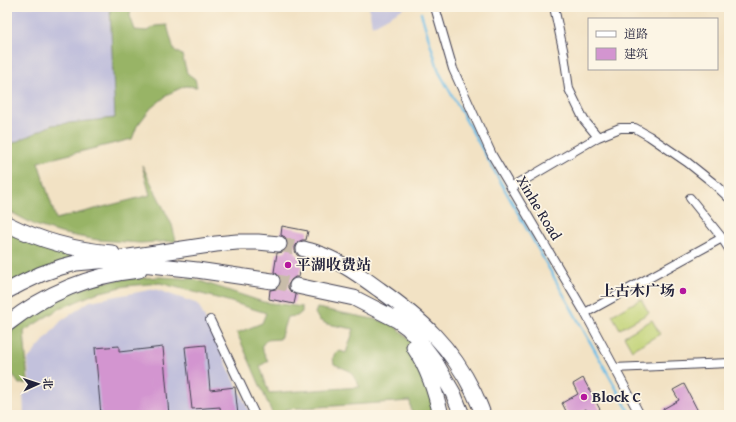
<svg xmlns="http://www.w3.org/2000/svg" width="736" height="422" font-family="'Gentium Book Plus','Noto Serif SC',serif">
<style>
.industrial{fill:#c2c1dc}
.green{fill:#c0d274;stroke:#717a58}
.forest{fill:#98b466;stroke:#5d6b50}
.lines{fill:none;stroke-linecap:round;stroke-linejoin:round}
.stream{stroke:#6dbee8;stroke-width:2.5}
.building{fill:#d395d0}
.highway-tunnel{stroke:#c8bca9;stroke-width:15;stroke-dasharray:15 8;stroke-linecap:butt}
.street-casing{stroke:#413f50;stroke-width:10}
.highway-casing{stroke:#413f50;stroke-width:17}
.street{stroke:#fff;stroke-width:8}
.highway{stroke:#fff;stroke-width:15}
.poi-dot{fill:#b5179e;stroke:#fcf5e5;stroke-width:1.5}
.labels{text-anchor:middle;stroke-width:3.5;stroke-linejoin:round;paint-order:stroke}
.street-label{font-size:15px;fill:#22223b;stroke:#fcf5e5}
.poi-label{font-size:15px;font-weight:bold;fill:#22223b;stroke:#fcf5e5;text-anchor:start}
</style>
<rect width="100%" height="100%" fill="#fcf5e5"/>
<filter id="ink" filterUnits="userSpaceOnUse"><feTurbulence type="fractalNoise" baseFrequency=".025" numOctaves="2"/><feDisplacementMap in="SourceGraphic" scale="8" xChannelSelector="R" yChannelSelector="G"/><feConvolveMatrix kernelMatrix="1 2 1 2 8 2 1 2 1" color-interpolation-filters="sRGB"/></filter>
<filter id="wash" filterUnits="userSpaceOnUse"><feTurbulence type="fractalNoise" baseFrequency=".012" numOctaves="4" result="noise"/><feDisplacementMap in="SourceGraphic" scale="16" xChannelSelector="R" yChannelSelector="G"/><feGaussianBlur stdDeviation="0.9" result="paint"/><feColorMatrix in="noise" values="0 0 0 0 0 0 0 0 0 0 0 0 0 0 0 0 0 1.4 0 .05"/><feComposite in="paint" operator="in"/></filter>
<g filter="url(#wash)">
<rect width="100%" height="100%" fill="#f2e2c4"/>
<!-- industrial -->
<path class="industrial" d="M7,7H110L115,118L52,125L7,146Z
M369,7H406L372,26Z
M155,289L198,304L251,415H24L23,393H30L28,359L61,321L90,301Z"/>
<!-- green -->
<path class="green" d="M641,299L649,313L620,329L612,315Z
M652,320L660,334L632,350L624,336Z"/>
<!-- forest -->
<path class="forest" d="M110,7H131L130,16L135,30L147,31L155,26L167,25L174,50L182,55L187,73L195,79L197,87L185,86L170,93L151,108L137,126L132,139L38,162L56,219L150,195L142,165L172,225L176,241L140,243L98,240L64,234L35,225L7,210V146L52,125L115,118Z
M7,227L82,254L7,286Z
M161,277L194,279L263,302L302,307V312L297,316L287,317L280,339L266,340L261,347L268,361L260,366L269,393L360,387L350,371L334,364L333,358L335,353L340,351L346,353L354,329L327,324L319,320L315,313L317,308L378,320L393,324L416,346L444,415H412L410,401L286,409V415H273L237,333L262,323L266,313L228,301L160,283L126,286L96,293L57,310L24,331L28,383L19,384L12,373L7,379V332L22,320L47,302L94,284L122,279Z"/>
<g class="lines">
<!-- stream -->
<path class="stream" d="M421,13L439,72L631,415"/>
</g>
<g id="blocks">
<!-- building -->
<path class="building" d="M282,226L308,231L306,240H302L298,242L295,247V251L297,255L303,258L299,277H295L291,280L288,285V288L291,292L296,295L294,304L269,299L270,290L276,289L279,287L281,283L280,277L277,274L274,272L277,253L283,252L286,250L288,245L287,240L285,237L281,235Z
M206,345L210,390L235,387L238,415H221L220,407L192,409L185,347Z
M119,346V352L163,347L169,415H101L95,348Z
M583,378L602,413L599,415H590L586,409L575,415H568L562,403L578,394L573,384Z
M684,384L700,415H666L663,409L679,400L673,390Z"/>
</g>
</g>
<g filter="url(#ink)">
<use href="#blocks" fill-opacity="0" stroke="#413f50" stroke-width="1"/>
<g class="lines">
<!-- highway-tunnel -->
<path class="highway-tunnel" d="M279,244L304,249
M272,281L297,286"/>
<defs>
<path id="street" d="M435,7L453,69L492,155L585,313L640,415
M554,7L564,54L569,89L584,120L598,137
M511,188L598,137L620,128H635L649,136L687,162L712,182L729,198
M690,198L722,238
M585,313L722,238L729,249
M210,320L255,415
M614,368L729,363"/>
<path id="highway" d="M7,224C41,241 74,250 112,253
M304,249C310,251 316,252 322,255C343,263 362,277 380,290C421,319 451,346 474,393C477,400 481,407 483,415
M127,265L142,264L197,270L272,281
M297,286L354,298L397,320L408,328L418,339L434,360L453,393L462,415
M7,291L22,283L41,274L61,267L76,263L109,260L216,244L237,242H258L279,244
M7,324C46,293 90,275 139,270
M414,347C428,368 435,391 441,415"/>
</defs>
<!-- street casing -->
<use href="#street" class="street-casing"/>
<!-- highway casing -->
<use href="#highway" class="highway-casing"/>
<!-- street -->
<use href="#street" class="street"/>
<!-- highway -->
<use href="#highway" class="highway"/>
</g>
</g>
<!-- markers -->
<g class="poi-dot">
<circle cx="288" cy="265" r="4"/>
<circle cx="683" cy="291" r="4"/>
<circle cx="584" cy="397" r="4"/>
</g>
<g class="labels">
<!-- street labels -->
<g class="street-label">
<text transform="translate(539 208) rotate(59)" y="5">Xinhe Road</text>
</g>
<!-- poi labels -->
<g class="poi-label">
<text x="296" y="270">平湖收费站</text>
<text x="675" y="296" text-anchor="end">上古木广场</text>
<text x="592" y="402">Block C</text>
</g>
</g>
<!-- margin -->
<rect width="736" height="422" fill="none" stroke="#fcf5e5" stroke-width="24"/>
<!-- legend -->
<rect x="588" y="18" width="130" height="52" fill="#fcf5e5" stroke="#a5a1a1"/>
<rect x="596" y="31" width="20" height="6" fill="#ffffff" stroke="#a5a1a1"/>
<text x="624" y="38" font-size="12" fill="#22223b">道路</text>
<rect x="596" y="48" width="20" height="12" fill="#d395d0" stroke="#a5a1a1"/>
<text x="624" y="58" font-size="12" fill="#22223b">建筑</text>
<!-- north arrow -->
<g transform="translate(38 384) rotate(87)" stroke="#fcf5e5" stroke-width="3" paint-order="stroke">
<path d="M0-3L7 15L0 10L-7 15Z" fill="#22223b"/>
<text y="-6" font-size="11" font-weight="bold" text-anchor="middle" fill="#22223b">北</text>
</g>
</svg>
